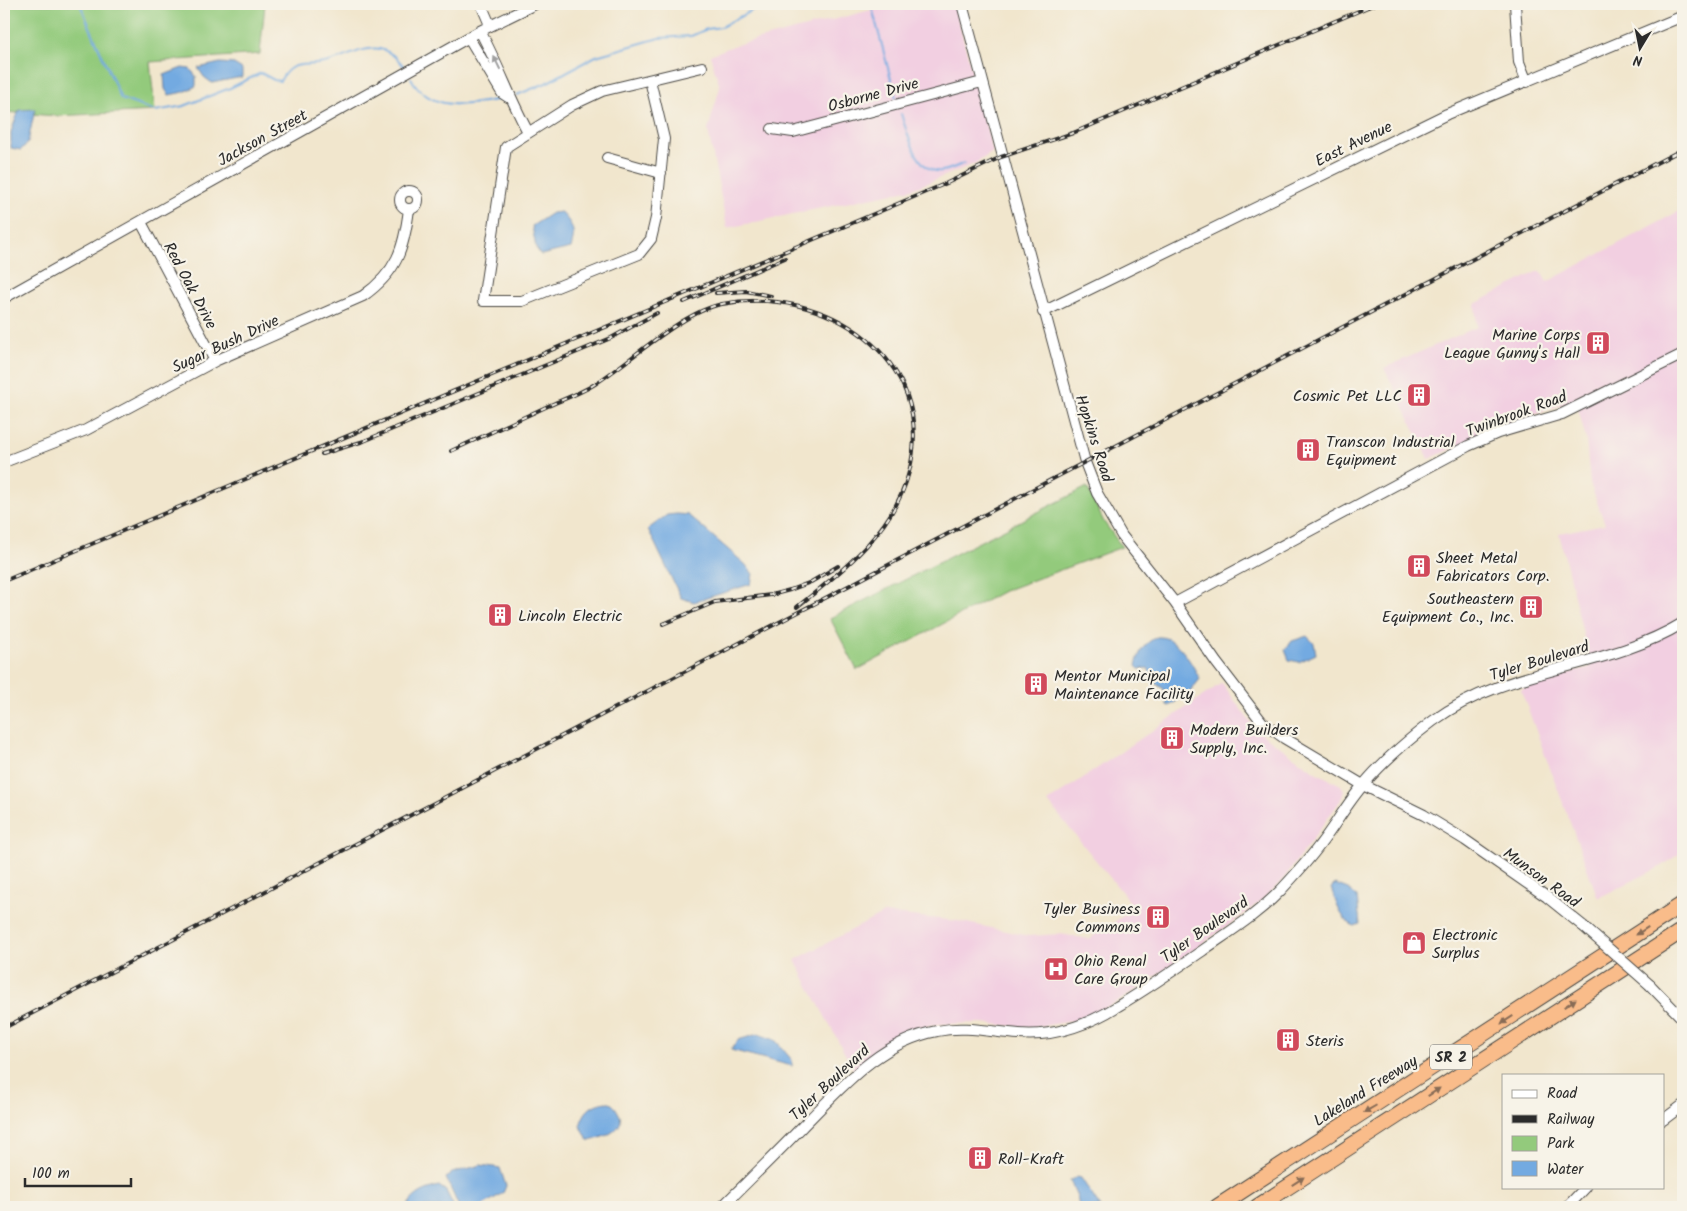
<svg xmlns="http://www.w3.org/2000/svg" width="1687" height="1211" font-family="Kalam,sans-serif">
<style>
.built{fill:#f2cfe1}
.green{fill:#93ca7c;stroke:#5f7a54}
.water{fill:#73aae1;stroke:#4f6a86}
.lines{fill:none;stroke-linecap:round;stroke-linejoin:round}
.stream{stroke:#73aae1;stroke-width:2}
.minor-casing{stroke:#494743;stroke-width:12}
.highway-casing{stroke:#494743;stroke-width:17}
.minor{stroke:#fff;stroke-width:10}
.highway{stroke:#f9bc8a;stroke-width:15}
.rail-casing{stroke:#2b2b2b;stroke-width:4}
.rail{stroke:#f7f3e8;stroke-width:2;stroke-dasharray:5.5;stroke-linecap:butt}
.minor-bridge-casing{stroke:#494743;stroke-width:12;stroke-linecap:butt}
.minor-bridge{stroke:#fff;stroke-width:10}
.oneway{fill:#a0a0a0}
.oneway2{fill:#886c56}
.labels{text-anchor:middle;stroke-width:4.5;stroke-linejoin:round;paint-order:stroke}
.shield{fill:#f7f3e8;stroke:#686764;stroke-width:1}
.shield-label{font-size:15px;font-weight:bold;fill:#2b2b2b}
.street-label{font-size:16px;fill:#2b2b2b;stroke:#f7f3e8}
.poi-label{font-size:16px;fill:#2b2b2b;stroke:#f7f3e8;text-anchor:start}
</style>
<rect width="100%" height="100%" fill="#f7f3e8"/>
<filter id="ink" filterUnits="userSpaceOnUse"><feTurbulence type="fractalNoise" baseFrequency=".02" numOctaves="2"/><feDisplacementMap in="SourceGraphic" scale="10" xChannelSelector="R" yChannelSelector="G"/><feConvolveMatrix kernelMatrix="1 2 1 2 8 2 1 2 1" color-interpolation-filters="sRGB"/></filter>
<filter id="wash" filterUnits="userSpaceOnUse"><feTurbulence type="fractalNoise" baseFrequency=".0096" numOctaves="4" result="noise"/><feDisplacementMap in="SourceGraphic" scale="20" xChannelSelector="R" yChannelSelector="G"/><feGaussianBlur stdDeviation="1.12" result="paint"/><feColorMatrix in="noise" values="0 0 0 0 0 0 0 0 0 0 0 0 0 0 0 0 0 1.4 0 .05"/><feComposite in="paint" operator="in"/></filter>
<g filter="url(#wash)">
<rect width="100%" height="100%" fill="#f1e6cd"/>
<!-- built -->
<path class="built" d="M894,4H954L993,152L974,164L912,189L727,228L708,130L720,87L710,55L736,45Z
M1683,209V851L1662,866L1598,898L1521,690L1536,682L1591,667L1559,533L1605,524L1590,483L1586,439L1576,400L1515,420L1429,459L1384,368L1477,327L1475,304L1540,270L1547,282Z
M1222,683L1248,719L1262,734L1317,773L1341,785L1344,790L1343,797L1282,881L1261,901L1233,922L1127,996L1085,1019L1030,1028L982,1023L938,1024L913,1031L890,1042L853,1069L795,960L884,913L958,921L1029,936L1060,934L1089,939L1135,908L1048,802Z"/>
<!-- green -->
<path class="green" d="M4,4H265L260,54L150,62L155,111L56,116L4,112Z
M1087,487L1104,522L1122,547L1004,591L857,670L830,618Z"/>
<!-- water -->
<path class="water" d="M220,63L234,64L242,69V77L212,83L204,77L198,68Z
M182,68L190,69L196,76V86L184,92L169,95L165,89L164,75Z
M35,109L28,142L21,150L11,148V132L19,110Z
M561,212C573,225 576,231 571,248L541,255L536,248L532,226L552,213Z
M677,514L688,515L745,564L753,574L751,584L694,602L681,598L648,529L667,515Z
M1307,636L1314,643L1316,654L1299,662L1289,660L1285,650L1292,641Z
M1157,637C1177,635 1192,664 1200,679L1189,693L1169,706L1167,705L1164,689L1155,683L1148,668L1139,669L1136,666C1139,652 1144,643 1157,637Z
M1335,884L1348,889L1357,897L1360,924L1354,926C1340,919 1336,902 1331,888Z
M758,1034L775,1040L792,1060V1066L731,1050L738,1040Z
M606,1102C612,1103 615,1106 618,1112C629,1129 603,1138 589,1141L580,1126C584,1111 591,1104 606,1102Z
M481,1165L500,1168L506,1186L503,1193L480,1207H459L446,1178L452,1173Z
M1077,1177L1081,1178L1100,1207H1079L1077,1196L1070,1181Z
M439,1186L446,1191L454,1207H410L408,1205C415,1193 427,1189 439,1186Z"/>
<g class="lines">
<!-- stream -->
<path class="stream" d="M80,4L121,99L155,111L184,106L230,88L261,73L274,80L280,81C292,59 303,67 324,63C355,57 378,31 405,68
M871,4L896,98
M411,78C430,113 468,105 501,99
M517,95L546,83L596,56L659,38L691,36L707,29L721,27L756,8L758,4
M901,114C907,131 917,175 942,171C949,170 958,166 964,163"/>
</g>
</g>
<g filter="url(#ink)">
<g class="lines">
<defs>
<path id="minor" d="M481,4L490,25
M962,4L1085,462L1097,493L1122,536L1175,603L1216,662L1262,722L1284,738L1363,785L1424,815L1465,840L1547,897L1583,926
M1515,4L1519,62L1527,82
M480,31C498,64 510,99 528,132
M469,38L502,93L508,97
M650,80L664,139L656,218L651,239L639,254L522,301H483L506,147L572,105L602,91L702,67
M772,129L793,132L982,82
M607,158L661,173
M400 200a9 9 0 1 1 18 0a9 9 0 1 1-18 0Z
M141,222L215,361
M4,298L480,31L535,4
M1043,312L1447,114L1683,16
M4,462L86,430L215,361L363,296C397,272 404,249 409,209
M1175,603L1468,446L1498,433L1562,414L1683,354
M1650,985L1683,1019
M1663,1120L1683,1105
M722,1207C748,1181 775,1155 801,1128C841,1088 879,1042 937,1031C965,1025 991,1032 1019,1034C1055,1037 1088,1025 1118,1006C1147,989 1174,970 1202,951C1229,932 1258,914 1281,890C1294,876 1308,861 1319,846C1335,826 1347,803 1364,784C1384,760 1408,740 1433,721C1510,665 1604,671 1683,623
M1567,1207L1586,1187"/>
<path id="highway" d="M1217,1207L1683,904
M1257,1207L1683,930"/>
</defs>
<!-- minor casing -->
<use href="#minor" class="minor-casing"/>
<!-- highway casing -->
<use href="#highway" class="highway-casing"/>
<!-- minor -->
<use href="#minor" class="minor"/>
<!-- highway -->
<use href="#highway" class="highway"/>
<defs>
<path id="rail" d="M716,293L746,291L771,296
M684,302L785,258
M451,451C483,436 516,421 548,406C564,399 581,393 595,384C631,361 682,312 722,304C824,284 939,358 909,472C894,531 842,571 797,607
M322,454L364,441L611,338L657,313
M4,581L947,183L1001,157L1073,133L1375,4
M663,624L715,602L771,595L790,590L811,582L838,566
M4,1028L1683,149"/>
</defs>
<!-- rail casing -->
<use href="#rail" class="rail-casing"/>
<!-- rail -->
<use href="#rail" class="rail"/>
<defs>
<path id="minor-bridge" d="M1583,926L1650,985"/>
</defs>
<!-- minor-bridge casing -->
<use href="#minor-bridge" class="minor-bridge-casing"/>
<!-- minor-bridge -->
<use href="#minor-bridge" class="minor-bridge"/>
</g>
<!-- one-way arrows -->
<defs><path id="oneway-solid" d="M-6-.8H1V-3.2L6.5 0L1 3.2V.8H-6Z" transform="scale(1.25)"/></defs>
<use class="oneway" href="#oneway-solid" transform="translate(497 63) rotate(-116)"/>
<g class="oneway2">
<use href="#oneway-solid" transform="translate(1642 931) rotate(147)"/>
<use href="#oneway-solid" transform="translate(1570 1003) rotate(-33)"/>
<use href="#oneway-solid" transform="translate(1507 1020) rotate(147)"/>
<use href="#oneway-solid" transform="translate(1434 1092) rotate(-33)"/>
<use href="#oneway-solid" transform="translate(1370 1109) rotate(150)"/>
<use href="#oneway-solid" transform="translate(1298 1181) rotate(-33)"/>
</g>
</g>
<!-- icons -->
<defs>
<symbol id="building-square" viewBox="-11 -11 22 22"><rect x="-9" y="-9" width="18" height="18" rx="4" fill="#d1495b" stroke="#f7f3e8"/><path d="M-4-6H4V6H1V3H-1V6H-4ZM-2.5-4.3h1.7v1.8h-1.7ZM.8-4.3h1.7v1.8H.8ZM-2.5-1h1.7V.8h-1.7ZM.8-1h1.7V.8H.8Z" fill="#fff"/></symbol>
<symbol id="shop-square" viewBox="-11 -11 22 22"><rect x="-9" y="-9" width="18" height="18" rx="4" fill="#d1495b" stroke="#f7f3e8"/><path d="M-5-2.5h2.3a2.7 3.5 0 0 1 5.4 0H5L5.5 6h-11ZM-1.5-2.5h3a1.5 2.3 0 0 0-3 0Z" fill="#fff"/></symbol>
<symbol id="hospital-square" viewBox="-11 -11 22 22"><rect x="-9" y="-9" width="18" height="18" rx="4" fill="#d1495b" stroke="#f7f3e8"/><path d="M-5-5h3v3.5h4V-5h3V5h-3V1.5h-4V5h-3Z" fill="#fff"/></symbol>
</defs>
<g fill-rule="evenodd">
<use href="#building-square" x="1584" y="329" width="28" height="28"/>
<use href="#building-square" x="1405" y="381" width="28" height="28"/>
<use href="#building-square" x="1294" y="436" width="28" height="28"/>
<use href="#building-square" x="1405" y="552" width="28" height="28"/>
<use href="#building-square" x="1517" y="593" width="28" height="28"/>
<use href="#building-square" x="486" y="601" width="28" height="28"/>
<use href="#building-square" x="1022" y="670" width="28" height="28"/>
<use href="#building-square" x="1158" y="724" width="28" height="28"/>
<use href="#building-square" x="1144" y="903" width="28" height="28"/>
<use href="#shop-square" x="1400" y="929" width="28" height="28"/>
<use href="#hospital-square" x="1042" y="955" width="28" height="28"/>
<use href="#building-square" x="1274" y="1026" width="28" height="28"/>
<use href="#building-square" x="966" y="1144" width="28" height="28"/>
</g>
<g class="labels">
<!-- shield labels -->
<rect class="shield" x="1430" y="1044.5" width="42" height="25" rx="4"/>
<g class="shield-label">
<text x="1451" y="1062">SR 2</text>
</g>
<!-- street labels -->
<g class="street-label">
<text transform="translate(873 94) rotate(-15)" y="6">Osborne Drive</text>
<text transform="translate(262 137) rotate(-29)" y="6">Jackson Street</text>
<text transform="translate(1353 143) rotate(-26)" y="6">East Avenue</text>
<text transform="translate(191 285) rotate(62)" y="6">Red Oak Drive</text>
<text transform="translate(225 343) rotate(-25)" y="6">Sugar Bush Drive</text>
<text transform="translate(1516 413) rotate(-20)" y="6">Twinbrook Road</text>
<text transform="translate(1095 438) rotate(72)" y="6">Hopkins Road</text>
<text transform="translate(1539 660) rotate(-17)" y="6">Tyler Boulevard</text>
<text transform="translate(1542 877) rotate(36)" y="6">Munson Road</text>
<text transform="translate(1204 929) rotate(-35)" y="6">Tyler Boulevard</text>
<text transform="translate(829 1082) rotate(-43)" y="6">Tyler Boulevard</text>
<text transform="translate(1365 1090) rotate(-32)" y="6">Lakeland Freeway</text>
</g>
<!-- poi labels -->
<g class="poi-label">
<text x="1580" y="340" text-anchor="end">Marine Corps<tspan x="1580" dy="18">League Gunny's Hall</tspan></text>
<text x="1402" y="401" text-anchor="end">Cosmic Pet LLC</text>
<text x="1326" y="447">Transcon Industrial<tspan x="1326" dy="18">Equipment</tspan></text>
<text x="1436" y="563">Sheet Metal<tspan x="1436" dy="18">Fabricators Corp.</tspan></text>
<text x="1514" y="604" text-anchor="end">Southeastern<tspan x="1514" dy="18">Equipment Co., Inc.</tspan></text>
<text x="518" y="621">Lincoln Electric</text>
<text x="1054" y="681">Mentor Municipal<tspan x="1054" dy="18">Maintenance Facility</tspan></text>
<text x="1190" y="735">Modern Builders<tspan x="1190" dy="18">Supply, Inc.</tspan></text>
<text x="1140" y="914" text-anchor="end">Tyler Business<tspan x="1140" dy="18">Commons</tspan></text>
<text x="1432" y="940">Electronic<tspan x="1432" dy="18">Surplus</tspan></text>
<text x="1074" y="966">Ohio Renal<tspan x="1074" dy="18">Care Group</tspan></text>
<text x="1306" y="1046">Steris</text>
<text x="998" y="1164">Roll-Kraft</text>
</g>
</g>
<!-- margin -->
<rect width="1687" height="1211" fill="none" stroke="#f7f3e8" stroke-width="20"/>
<!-- legend -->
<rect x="1502" y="1074" width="162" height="115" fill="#f7f3e8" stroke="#a5a39c"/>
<rect x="1512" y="1090" width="25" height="8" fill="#ffffff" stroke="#a5a39c"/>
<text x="1547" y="1098" font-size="15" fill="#2b2b2b">Road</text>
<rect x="1512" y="1115" width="25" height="8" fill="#2b2b2b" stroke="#a5a39c"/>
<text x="1547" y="1124" font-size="15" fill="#2b2b2b">Railway</text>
<rect x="1512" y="1136" width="25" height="15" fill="#93ca7c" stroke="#a5a39c"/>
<text x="1547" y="1148" font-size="15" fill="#2b2b2b">Park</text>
<rect x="1512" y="1161" width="25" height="15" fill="#73aae1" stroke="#a5a39c"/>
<text x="1547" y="1174" font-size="15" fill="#2b2b2b">Water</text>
<!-- north arrow -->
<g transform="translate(1640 48) rotate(190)" stroke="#f7f3e8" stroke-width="4" paint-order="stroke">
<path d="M0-4L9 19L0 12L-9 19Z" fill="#2b2b2b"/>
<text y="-8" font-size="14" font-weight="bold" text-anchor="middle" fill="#2b2b2b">N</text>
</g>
<!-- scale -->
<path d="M25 1178v8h106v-8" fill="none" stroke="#2b2b2b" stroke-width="2.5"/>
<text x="32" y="1178" font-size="15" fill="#2b2b2b" stroke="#f7f3e8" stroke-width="4" paint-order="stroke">100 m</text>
</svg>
